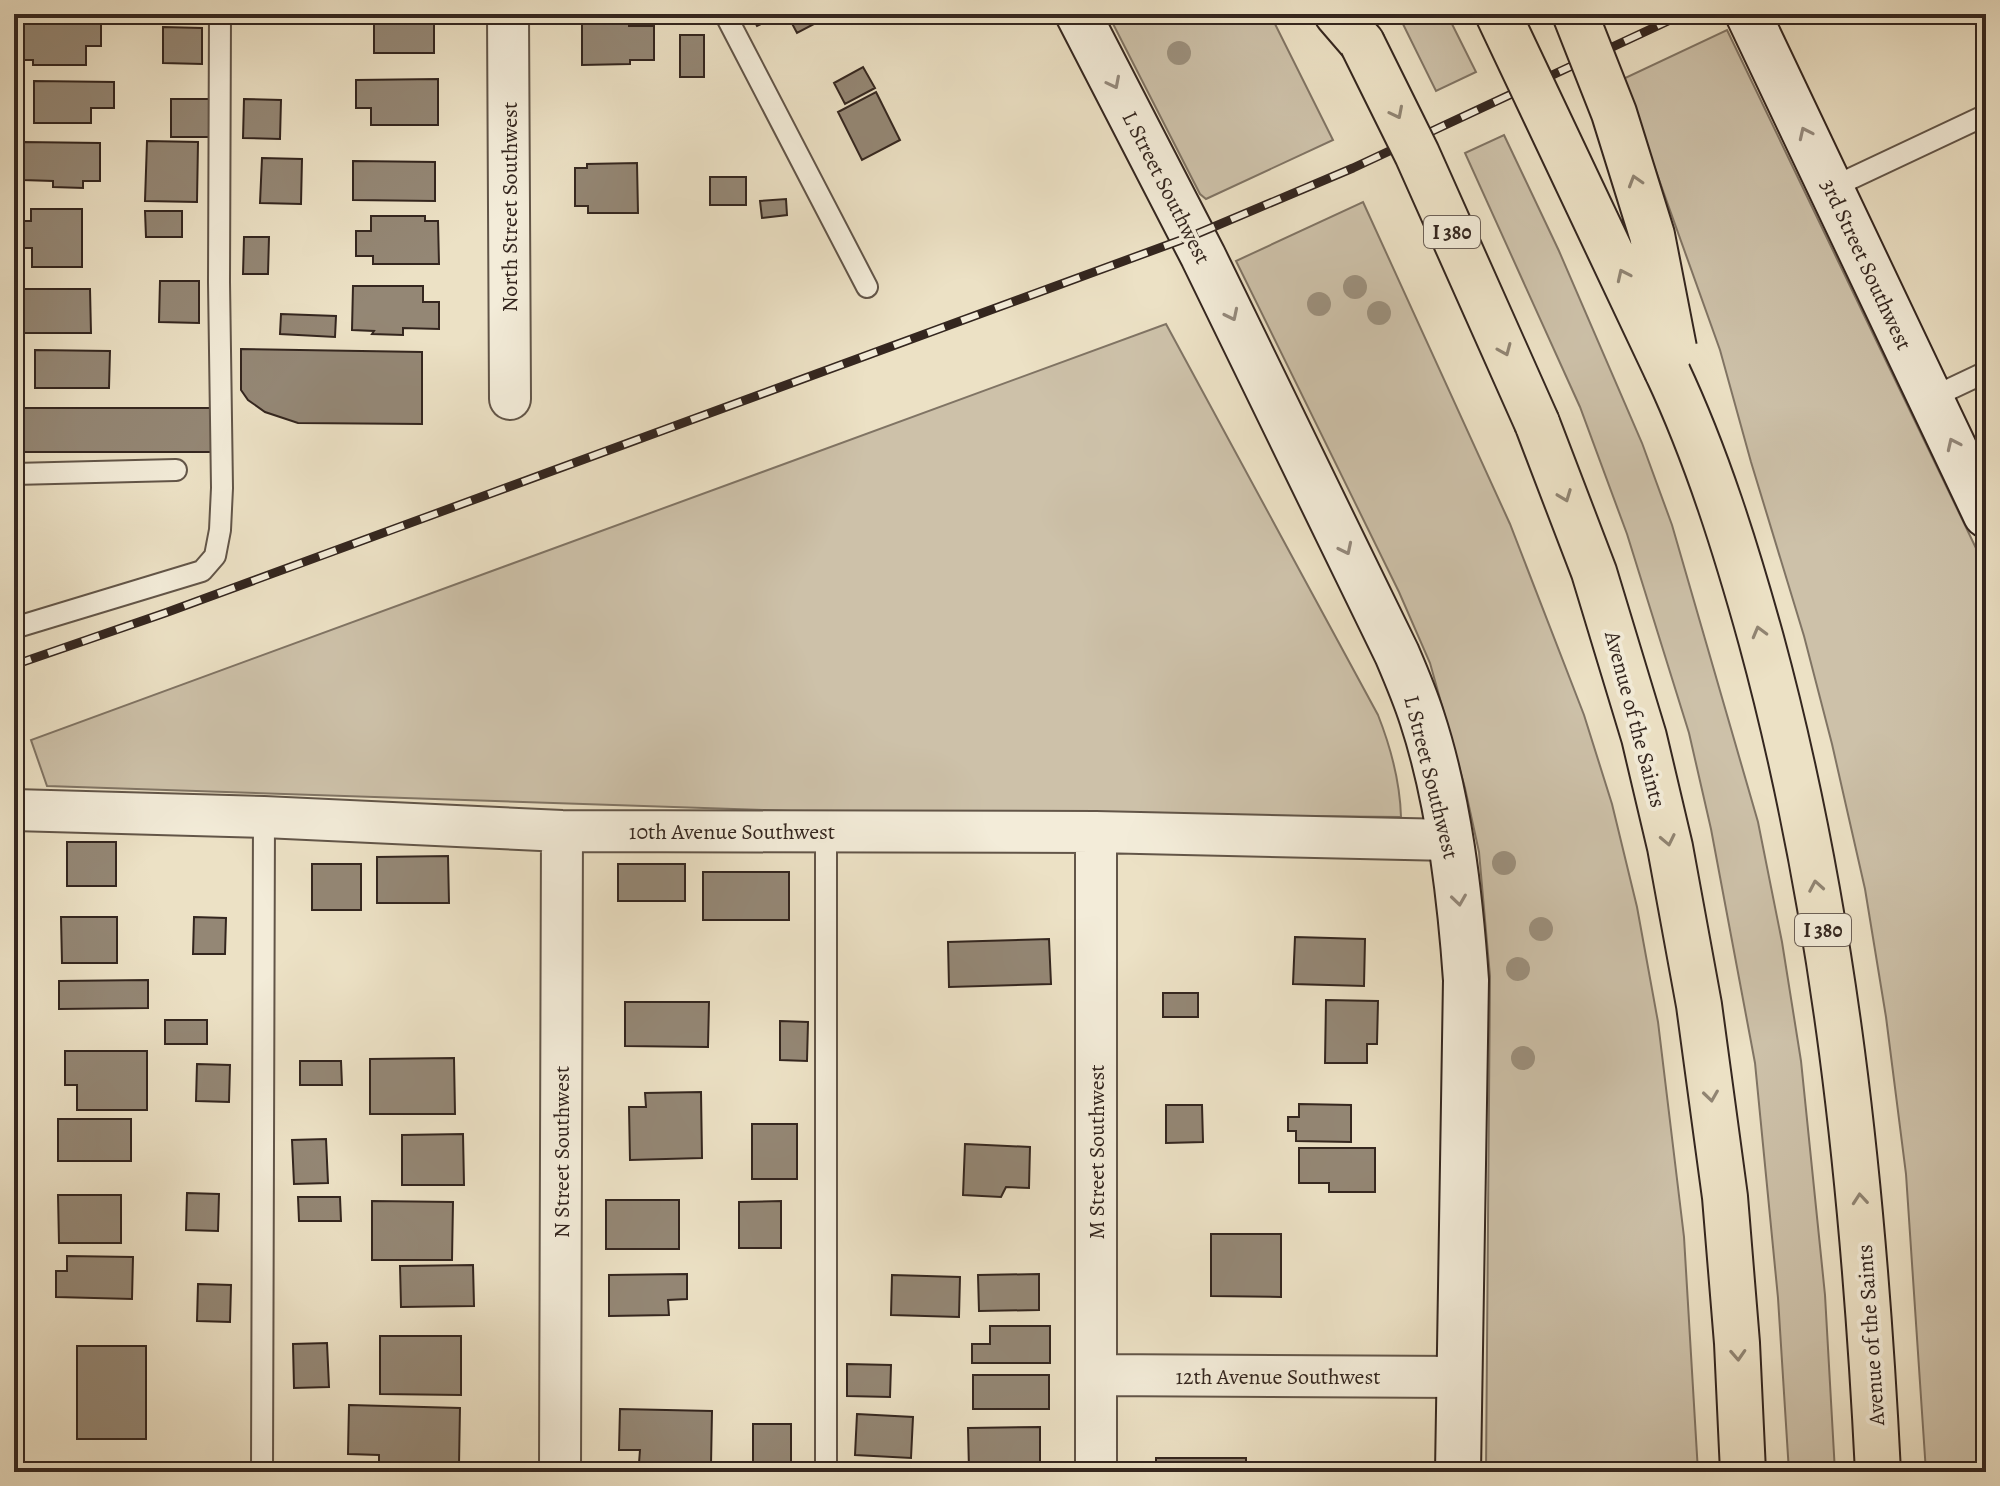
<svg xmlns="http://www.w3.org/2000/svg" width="2000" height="1486" font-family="Alegreya,serif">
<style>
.green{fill:#cdc1a9;stroke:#807464;stroke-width:2}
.building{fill:#948775;stroke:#34261f;stroke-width:2}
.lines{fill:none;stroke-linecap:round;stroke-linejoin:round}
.lane-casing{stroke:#625548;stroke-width:24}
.street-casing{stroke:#625548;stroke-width:44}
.secondary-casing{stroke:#34261f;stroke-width:48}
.highway-casing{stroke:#34261f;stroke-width:48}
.lane{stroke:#f3ecd9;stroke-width:20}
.street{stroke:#f3ecd9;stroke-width:40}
.secondary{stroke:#f3ecd9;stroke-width:44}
.highway{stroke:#ece1c5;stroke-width:44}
.rail-casing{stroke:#34261f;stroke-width:9}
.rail{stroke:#f3ecd9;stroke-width:6;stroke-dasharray:18;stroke-linecap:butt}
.highway-bridge-casing{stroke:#34261f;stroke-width:48;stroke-linecap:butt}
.highway-bridge{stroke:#ece1c5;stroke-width:44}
.tree{fill:#9c907d}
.oneway{stroke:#94897c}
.oneway2{stroke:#908472}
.labels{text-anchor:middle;stroke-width:8;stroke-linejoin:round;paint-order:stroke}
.shield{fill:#f3ecd9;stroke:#6d6157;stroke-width:2}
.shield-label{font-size:20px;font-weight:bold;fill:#34261f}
.street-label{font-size:22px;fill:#34261f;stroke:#f3ecd9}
</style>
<rect width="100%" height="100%" fill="#ece1c5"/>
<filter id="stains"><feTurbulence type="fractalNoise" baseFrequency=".0025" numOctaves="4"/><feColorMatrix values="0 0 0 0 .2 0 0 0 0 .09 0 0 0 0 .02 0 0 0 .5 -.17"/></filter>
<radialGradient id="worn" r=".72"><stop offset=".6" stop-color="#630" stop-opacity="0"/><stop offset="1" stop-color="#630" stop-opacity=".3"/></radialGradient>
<!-- green -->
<path class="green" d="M1108,14H1270L1333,140L1206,199L1200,194Z
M1398,14H1447L1476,72L1436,91Z
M1727,30L1986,569V1472H1926L1906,1174L1886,1017L1865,889L1832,744L1804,636L1751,462L1720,350L1623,79Z
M1504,135L1559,251L1642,443L1672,525L1758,822L1782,942L1801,1061L1825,1295L1835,1472H1789L1778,1298L1755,1063L1711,829L1689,733L1627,534L1580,407L1465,153Z
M1363,202L1510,524L1584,715L1612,804L1637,907L1658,1022L1684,1237L1698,1472H1486L1490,976L1479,852L1465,788L1430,663L1399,592L1236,261Z
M1166,324L1378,715C1391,748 1400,781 1401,817L791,811L47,786L31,740Z"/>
<!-- building -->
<path class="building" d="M374,14H434V53H374Z
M751,14H782L757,26Z
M787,14H833L797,33Z
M582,19H629V26H654V60H630V64L582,65Z
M18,21H101V46H86V65H33V60H18Z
M163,27L202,28V64L163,63Z
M680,35H704V77H680Z
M863,67L875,88L845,104L834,83Z
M438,79V125H371V108H356V80Z
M34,81L114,82V108H91V123H34Z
M876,92L900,140L862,160L838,112Z
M171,99H212V137H171Z
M244,99L281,100L280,139L243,138Z
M147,141L198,142L197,202L145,201Z
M23,142L100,143V181H83V188L53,187V181L23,180Z
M262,158L302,159L301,204L260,203Z
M353,161L435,162V201L353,200Z
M637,163L638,213H588V206H575V168H587V164Z
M710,177H746V205H710Z
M786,199L787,215L762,218L760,201Z
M31,209H82V267H32V248H20V221H31Z
M145,211H182V237H146Z
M371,216H425V221H438L439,264H373V256H356V231H371Z
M244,237H269L268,274H243Z
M160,281H199V323L159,322Z
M353,286H423V302H439V329L403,328V335L372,334L374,331L352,330Z
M23,289H90L91,333H24Z
M281,314L336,316L335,337L280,334Z
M241,349L422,352V424L298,423L265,412L248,400L241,390Z
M35,350L110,351L109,388H35Z
M14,408H212V452H14Z
M67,842H116V886H67Z
M448,856L449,903H377V857Z
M312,864H361V910H312Z
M618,864H685V901H618Z
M703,872H789V920H703Z
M61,917H117V963H62Z
M194,917L226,918L225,954H193Z
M1295,937L1365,939L1364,986L1293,984Z
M1049,939L1051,984L949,987L948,942Z
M148,980V1008L59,1009V981Z
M1163,993H1198V1017H1163Z
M1326,1000L1378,1001L1377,1044H1367V1063H1325Z
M625,1002H709L708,1047L625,1046Z
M165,1020H207V1044H165Z
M780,1021L808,1022L807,1061L780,1060Z
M65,1051H147V1110H77V1085H65Z
M454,1058L455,1114H370V1059Z
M300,1061H341L342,1085H300Z
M197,1064L230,1065L229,1102L196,1101Z
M701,1092L702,1158L630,1160L629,1107H646L645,1093Z
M1299,1104L1351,1105V1142L1296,1141V1131H1288V1117H1299Z
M1166,1105H1202L1203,1142L1166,1143Z
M58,1119H131V1161H58Z
M752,1124H797V1179H752Z
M463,1134L464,1185H402V1135Z
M326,1139L328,1183L294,1184L292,1140Z
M965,1144L1030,1147L1029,1188L1006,1187L1001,1197L963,1195Z
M1299,1148H1375V1192H1329V1183H1299Z
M187,1193L219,1194L218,1231L186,1230Z
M58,1195H121V1243H59Z
M298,1197H340L341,1221H299Z
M606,1200H679V1249H606Z
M372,1201L453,1202L452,1260H372Z
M781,1201V1248H739V1202Z
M1211,1234H1281V1297L1211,1296Z
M67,1256L133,1257L132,1299L56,1297V1271H67Z
M473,1265L474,1306L401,1307L400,1266Z
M687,1274V1299L668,1300L669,1315L609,1316V1275Z
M1039,1274V1310L979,1311L978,1275Z
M892,1275L960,1277L959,1317L891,1315Z
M198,1284L231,1285L230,1322L197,1321Z
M990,1326H1050V1363H972V1344H990Z
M380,1336H461V1395L380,1394Z
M327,1343L329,1387L294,1388L293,1344Z
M77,1346H146V1439H77Z
M847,1364L891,1365L890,1397L847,1396Z
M973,1375H1049V1409H973Z
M349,1405L460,1408L459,1465L379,1463V1455L348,1454Z
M620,1409L712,1411L711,1465L639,1463L640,1450H619Z
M857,1414L913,1417L911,1458L855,1455Z
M753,1424H791V1467H753Z
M1040,1427V1470H969L968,1428Z
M1156,1458H1246V1472H1156Z
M1327,1465H1376V1472H1327Z"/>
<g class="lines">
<defs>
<path id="lane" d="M725,14L867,287
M1831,188L1986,115
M1931,398L1986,372
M14,474L176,470
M14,628L202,571L215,556L220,530L222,488L219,282L220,14
M826,831V1472
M262,1472L264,817"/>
<path id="street" d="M508,14L510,399
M14,810L264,817L562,831L1096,832L1450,840
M1096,1375L1459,1377
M560,1472L562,831
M1096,1472V832"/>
<path id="secondary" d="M1078,14L1203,256L1397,654C1406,675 1415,696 1422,718C1449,800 1460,894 1466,980L1458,1472
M1748,14L1986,515"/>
<path id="highway" d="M1337,14L1362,43
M1667,371C1707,456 1736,549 1761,639C1835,911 1864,1191 1878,1472
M1537,423L1594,572L1644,737L1670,847L1699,1005L1725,1197L1737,1343L1743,1472"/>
</defs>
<!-- lane casing -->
<use href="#lane" class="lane-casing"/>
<!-- street casing -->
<use href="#street" class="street-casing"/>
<!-- secondary casing -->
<use href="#secondary" class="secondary-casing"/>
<!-- highway casing -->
<use href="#highway" class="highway-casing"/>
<!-- lane -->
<use href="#lane" class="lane"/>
<!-- street -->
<use href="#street" class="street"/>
<!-- secondary -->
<use href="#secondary" class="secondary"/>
<!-- highway -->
<use href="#highway" class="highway"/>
<defs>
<path id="rail" d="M14,665L165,613L1192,236L1353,168L1683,14"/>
</defs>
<!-- rail casing -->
<use href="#rail" class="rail-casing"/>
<!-- rail -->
<use href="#rail" class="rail"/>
<defs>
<path id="highway-bridge" d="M1498,14L1667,371
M1575,14L1614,113L1652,235L1674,348
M1362,43L1417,154L1537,423"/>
</defs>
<!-- highway-bridge casing -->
<use href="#highway-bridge" class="highway-bridge-casing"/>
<!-- highway-bridge -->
<use href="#highway-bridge" class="highway-bridge"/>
</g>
<!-- trees -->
<g class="tree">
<circle cx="1179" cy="53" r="12"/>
<circle cx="1355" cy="287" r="12"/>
<circle cx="1319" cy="304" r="12"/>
<circle cx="1379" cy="313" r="12"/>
<circle cx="1504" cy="863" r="12"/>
<circle cx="1541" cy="929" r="12"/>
<circle cx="1518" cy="969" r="12"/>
<circle cx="1523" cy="1058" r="12"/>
</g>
<!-- one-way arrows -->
<defs><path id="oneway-chevron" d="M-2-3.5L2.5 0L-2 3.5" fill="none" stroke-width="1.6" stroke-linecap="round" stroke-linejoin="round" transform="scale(2)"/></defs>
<g class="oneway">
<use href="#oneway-chevron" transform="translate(1114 83) rotate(63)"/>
<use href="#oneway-chevron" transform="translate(1805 133) rotate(-115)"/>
<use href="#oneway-chevron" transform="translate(1232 315) rotate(64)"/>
<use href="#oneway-chevron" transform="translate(1953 444) rotate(-115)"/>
<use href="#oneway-chevron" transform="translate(1346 549) rotate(64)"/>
<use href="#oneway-chevron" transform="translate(1459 900) rotate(82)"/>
</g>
<g class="oneway2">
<use href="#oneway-chevron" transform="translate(1397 113) rotate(63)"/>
<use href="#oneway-chevron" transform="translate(1635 181) rotate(-107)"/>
<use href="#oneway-chevron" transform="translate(1623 275) rotate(-115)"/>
<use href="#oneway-chevron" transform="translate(1505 350) rotate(67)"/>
<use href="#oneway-chevron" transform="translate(1565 496) rotate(69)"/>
<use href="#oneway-chevron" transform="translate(1759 632) rotate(-105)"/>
<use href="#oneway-chevron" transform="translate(1668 840) rotate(78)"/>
<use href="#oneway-chevron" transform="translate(1816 886) rotate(-100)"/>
<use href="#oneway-chevron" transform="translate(1711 1096) rotate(82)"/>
<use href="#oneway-chevron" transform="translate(1860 1199) rotate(-95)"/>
<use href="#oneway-chevron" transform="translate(1738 1355) rotate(87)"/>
</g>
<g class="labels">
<!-- shield labels -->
<g class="shield">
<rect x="1424" y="216" width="56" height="32" rx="6"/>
<rect x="1795" y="914" width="56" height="32" rx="6"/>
</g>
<g class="shield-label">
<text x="1452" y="239">I 380</text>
<text x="1823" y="937">I 380</text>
</g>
<!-- street labels -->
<g class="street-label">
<text transform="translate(1167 187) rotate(63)" y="8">L Street Southwest</text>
<text transform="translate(509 207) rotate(-90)" y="8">North Street Southwest</text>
<text transform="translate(1867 264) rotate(65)" y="8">3rd Street Southwest</text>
<text transform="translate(1636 719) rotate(75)" y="8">Avenue of the Saints</text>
<text transform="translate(1432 777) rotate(76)" y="8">L Street Southwest</text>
<text x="732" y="839">10th Avenue Southwest</text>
<text transform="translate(561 1152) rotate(-90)" y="8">N Street Southwest</text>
<text transform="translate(1096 1152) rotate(-90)" y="8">M Street Southwest</text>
<text transform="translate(1870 1335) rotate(-94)" y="8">Avenue of the Saints</text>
<text x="1278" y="1384">12th Avenue Southwest</text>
</g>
</g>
<!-- margin -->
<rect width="2000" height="1486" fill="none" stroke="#ece1c5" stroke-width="48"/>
<rect x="16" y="16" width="1968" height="1454" fill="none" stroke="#34261f" stroke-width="4"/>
<rect x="24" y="24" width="1952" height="1438" fill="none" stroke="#34261f" stroke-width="2"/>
<rect width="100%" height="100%" filter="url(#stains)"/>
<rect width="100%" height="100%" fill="url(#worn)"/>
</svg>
